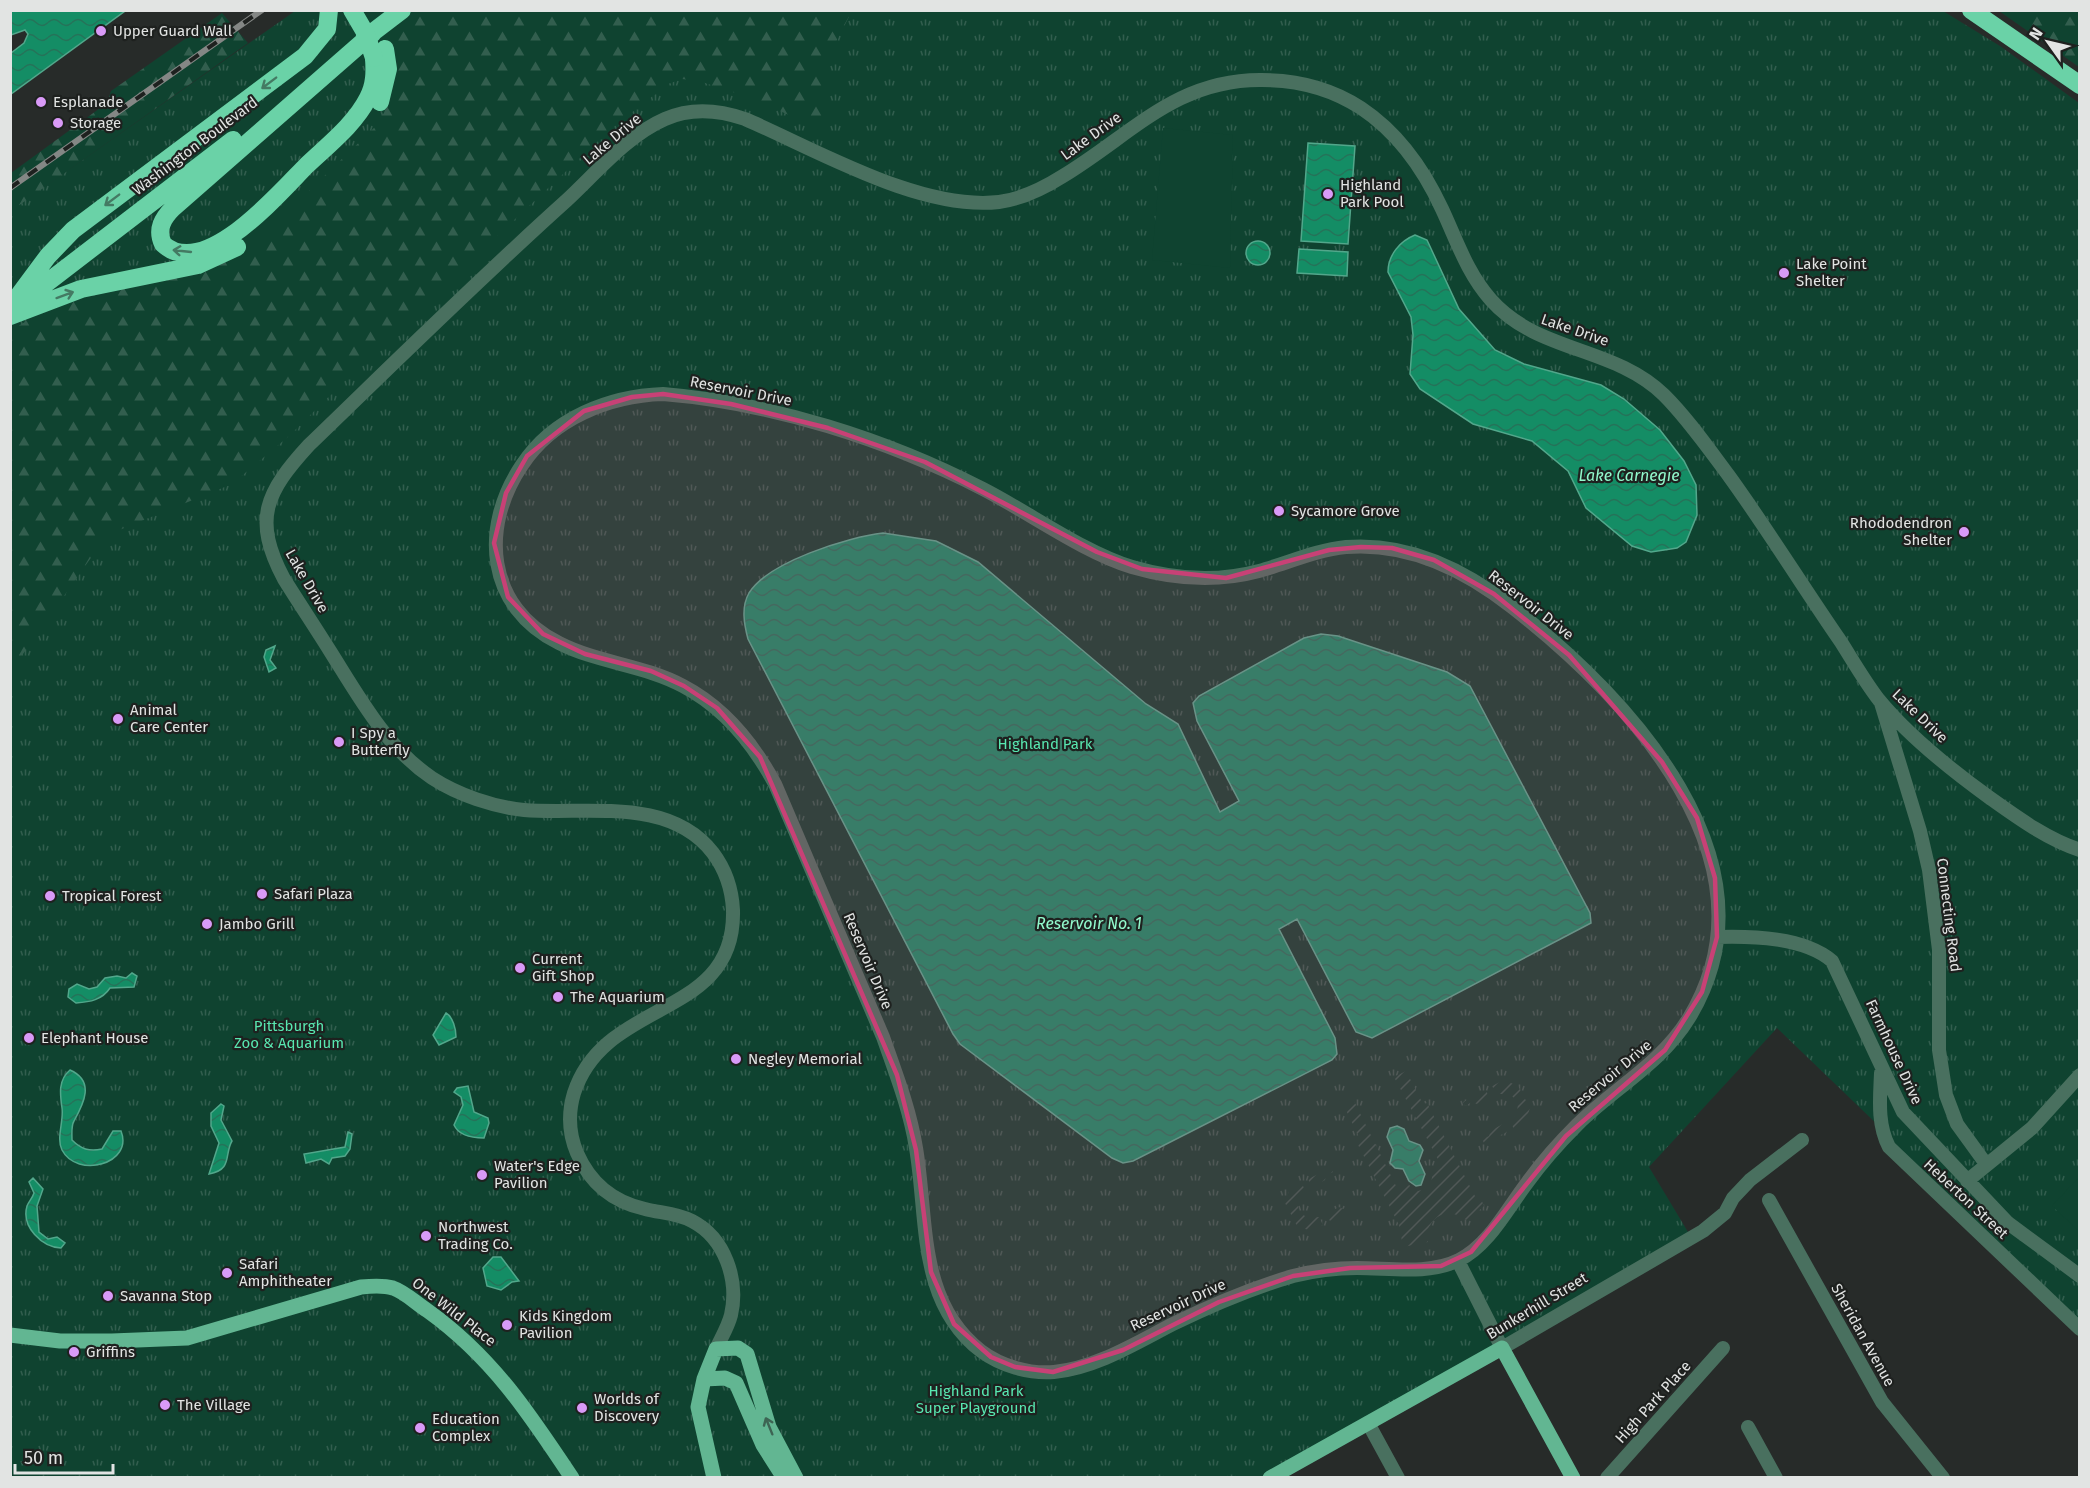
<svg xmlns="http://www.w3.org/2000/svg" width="2090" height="1488" font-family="'Fira Sans',sans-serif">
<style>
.grass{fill:url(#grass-tufts)}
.forest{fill:url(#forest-firs)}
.garden{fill:url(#garden-furrows)}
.pitch{fill:#0f4330}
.water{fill:url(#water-waves);stroke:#52a78b;stroke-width:1.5}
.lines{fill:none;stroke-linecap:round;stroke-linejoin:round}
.minor{stroke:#49705f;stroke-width:14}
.major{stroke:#62b692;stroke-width:15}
.highway{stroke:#6ad2a7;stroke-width:18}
.rail-casing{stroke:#848785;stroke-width:6}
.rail{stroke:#1e211f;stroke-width:4;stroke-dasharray:11;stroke-linecap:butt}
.highway-bridge{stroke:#6ad2a7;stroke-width:18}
.oneway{stroke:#447a63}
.oneway2{stroke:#3d6453}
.marked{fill:#c84176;fill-opacity:0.2;stroke:#c84176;stroke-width:4.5;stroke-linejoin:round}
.poi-dot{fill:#d99af7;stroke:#1e211f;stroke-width:2}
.labels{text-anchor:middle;stroke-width:4.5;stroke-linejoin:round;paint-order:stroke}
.poi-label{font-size:15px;fill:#e2e4e3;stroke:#1e211f;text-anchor:start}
.street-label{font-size:15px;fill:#e2e4e3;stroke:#1e211f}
.park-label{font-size:15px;fill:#58e7b0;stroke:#1e211f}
.water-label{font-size:16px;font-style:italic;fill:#92facd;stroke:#1e211f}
</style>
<defs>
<pattern id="grass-tufts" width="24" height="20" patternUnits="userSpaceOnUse" patternTransform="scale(1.5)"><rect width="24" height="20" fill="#0f4330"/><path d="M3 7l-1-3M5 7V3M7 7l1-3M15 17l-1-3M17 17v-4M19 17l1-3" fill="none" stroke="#325e4e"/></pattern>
<pattern id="forest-firs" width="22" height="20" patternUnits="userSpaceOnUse" patternTransform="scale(1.5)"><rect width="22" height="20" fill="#0f4330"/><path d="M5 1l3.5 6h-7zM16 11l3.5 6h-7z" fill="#325e4e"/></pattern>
<pattern id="garden-furrows" width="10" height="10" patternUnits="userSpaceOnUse" patternTransform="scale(1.5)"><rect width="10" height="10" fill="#0f4330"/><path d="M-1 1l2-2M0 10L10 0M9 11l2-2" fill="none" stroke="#325e4e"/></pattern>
<pattern id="water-waves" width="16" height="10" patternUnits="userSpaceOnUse" patternTransform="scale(1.5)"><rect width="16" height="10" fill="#148d65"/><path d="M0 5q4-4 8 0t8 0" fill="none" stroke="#257359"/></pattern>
</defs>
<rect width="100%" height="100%" fill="#272b29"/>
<!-- grass -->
<path class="grass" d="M295,11H1943L2000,46L2079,103V1329L1896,1156L1882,1129L1777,1028L1649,1167L1691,1237L1270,1477H11L10,211Z"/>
<!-- forest -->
<path class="forest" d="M426,11H852L824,65L827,132L751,98L699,81L682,79L668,84L612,128L378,348L289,436L232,484L107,535L11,671L10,331L43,311L71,299L227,261L254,244L375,127C396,97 401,73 391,38Z
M1999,11H2079V67Z
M222,13L248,43L11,211V173L107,103L111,91Z"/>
<!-- garden -->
<path class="garden" d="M1406,1071L1423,1104L1427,1103L1477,1200L1481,1199L1484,1206L1468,1221C1453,1209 1436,1211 1428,1229V1242L1403,1247L1399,1225L1355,1139L1359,1137L1343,1104L1353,1099L1398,1190L1409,1185L1418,1191C1429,1189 1433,1183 1432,1171L1442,1167L1394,1077Z
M1504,1080L1518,1086L1530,1108L1525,1123L1514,1129L1510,1121L1517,1113L1518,1102L1510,1094H1497L1492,1086Z
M1486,1090L1489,1098L1477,1104L1472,1102L1465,1106L1463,1102Z
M1503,1124L1507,1132L1484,1143L1482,1139L1489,1136L1490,1131Z
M1331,1168L1333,1172L1326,1175L1325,1180L1312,1187L1308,1179Z
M1301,1182L1305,1190L1297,1202L1299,1212L1308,1218L1319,1217L1323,1225L1311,1231L1297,1226L1285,1203L1290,1188Z
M1350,1205L1352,1209L1330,1221L1326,1214L1339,1207L1343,1209Z"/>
<!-- pitch -->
<path class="pitch" d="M1163,128L1233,135L1230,268L1152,260Z
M2079,1177V1231L2052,1206Z"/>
<!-- water -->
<path class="water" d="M11,10H125V11L11,94V53L24,43L28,34L25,30L11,35Z
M1308,143L1355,146L1348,244L1301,241Z
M1415,235L1427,240L1459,309L1495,350L1524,364L1601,385L1624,399L1660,430L1684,461L1696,485L1697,515L1686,542L1677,548L1651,552L1632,546L1586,508L1568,471L1532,441L1473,424L1420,389L1410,374L1413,335L1411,317L1388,272C1388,255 1400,241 1415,235Z
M1246 253a12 12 0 1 1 24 0a12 12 0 1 1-24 0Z
M1299,249L1348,252L1347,276L1297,273Z
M883,533L936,541L978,562L1146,704L1178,724L1220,812L1239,801L1197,721L1193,703L1199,696L1304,638L1321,634L1338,636L1447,672L1470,686L1590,913L1591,923L1372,1038L1356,1032L1297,919L1279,929L1335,1038L1337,1054L1332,1060L1133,1161L1123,1163L1112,1158L960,1044L953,1034L748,639C744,624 741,607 749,593C768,562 848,537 883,533Z
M275,646L270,660L276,668L269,672L264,657L266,650Z
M132,973L137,976L134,987L110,988C102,1000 90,1002 76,1003L68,997L69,989L77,984L89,989L97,987L105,978L117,976L126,978Z
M446,1013C453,1017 456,1029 456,1037L439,1045L433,1035Z
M70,1070C95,1081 84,1103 74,1121C71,1126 72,1134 72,1140C81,1149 89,1152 102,1149L113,1131H121C134,1164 77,1179 62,1150C56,1138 64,1121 62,1108C60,1094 58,1080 70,1070Z
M468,1086L474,1112L488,1118L489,1123L484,1138C472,1138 459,1136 454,1125L463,1105L461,1097L454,1092L457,1088Z
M221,1104L224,1106L221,1120L232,1141C224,1154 233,1170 209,1174L219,1143L211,1126V1113Z
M1397,1126L1404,1129L1409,1141L1420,1145L1423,1150L1419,1161L1425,1174L1421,1185L1416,1186L1409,1181L1403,1169L1395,1168L1390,1163L1393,1150L1387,1137L1390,1128Z
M348,1132L352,1134L350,1149L345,1156L332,1158L329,1164L321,1159L306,1163L304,1154L345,1147Z
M33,1178L43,1189L37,1206L39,1232L48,1239L57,1237L65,1243L61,1248C42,1247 21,1227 27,1206C29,1201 32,1199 34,1193L29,1182Z
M493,1257H501L519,1281L512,1282L501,1290L487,1286L483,1268Z"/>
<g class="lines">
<!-- minor -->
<path class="minor" d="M663,394C772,403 886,439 983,489C1030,513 1083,552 1132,567C1173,579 1218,582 1259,571C1288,563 1316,550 1346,547C1408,542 1465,570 1512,607C1628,698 1784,861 1689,1018C1661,1064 1614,1088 1577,1125C1559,1143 1542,1162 1527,1183C1507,1209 1489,1245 1459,1260C1429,1275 1390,1268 1357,1268C1336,1268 1313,1271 1293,1276C1252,1288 1212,1305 1173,1324C1136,1343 1096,1368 1054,1372C1029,1374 1001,1366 981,1351C917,1302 928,1218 916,1148C910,1110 896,1074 883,1037L775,784C753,743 725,708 683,686C644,665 598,663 559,643C486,607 480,527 522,465C553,418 609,396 663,394Z
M1881,703L1920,831L1929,870L1939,950V1050L1946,1095L1957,1124L1986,1164
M1717,937C1752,936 1804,937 1832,961L1903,1112L2008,1223L2080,1276
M1881,1073C1880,1098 1877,1124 1889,1147L2080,1329
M1967,1181L2032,1128L2080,1075
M1769,1200L1882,1402L1943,1478
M1458,1261L1502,1348L1703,1231L1725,1213L1733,1198L1750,1180L1802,1140
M716,1349C721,1338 728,1327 731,1315C739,1280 725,1238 692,1221C677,1213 660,1213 645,1209C613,1202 590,1183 577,1153C569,1134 568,1113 574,1093C605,997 736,1020 733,910C732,890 725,869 713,853C669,796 587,815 524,810C494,807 458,795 432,778C386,747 359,697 330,651C315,627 299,603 284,579C252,519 266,492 309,445C394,363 479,279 567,200C597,172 628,135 665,119C692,107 719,110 745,119C817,150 920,211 999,202C1022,199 1044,188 1063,176C1131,135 1176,79 1262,80C1297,80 1332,89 1361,108C1397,132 1424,170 1442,209C1457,241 1467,273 1491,300C1538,353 1614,346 1664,395C1688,419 1708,448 1729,476C1768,530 1803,587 1841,642C1853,661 1865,682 1879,700C1907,734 1954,772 1990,798C2018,818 2047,839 2080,850
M1368,1423L1398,1478
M1748,1427L1776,1478
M1607,1478L1723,1348"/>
<!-- major -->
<path class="major" d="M10,1335L60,1341H112L187,1338L361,1287C371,1286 383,1285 393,1288C405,1292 417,1304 428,1311C492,1357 529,1413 572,1478
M704,1379L725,1378L736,1383L763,1445L784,1478
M714,1478L698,1407L704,1379L716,1349L738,1348L747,1354L769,1427L796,1478
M1270,1478L1502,1348L1573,1478"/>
<!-- highway -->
<path class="highway" d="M1971,10L2080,85
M373,33L173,208C163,218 156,229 163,244C204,282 280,192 307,165C328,145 355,124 368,98C375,85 375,72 374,58
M364,39L402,10
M380,102L388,69L385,49
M16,299L48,256L73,230L305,56L327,29L329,10
M14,308L233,140
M10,316L81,289L198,265L237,247"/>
<defs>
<path id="rail" d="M10,188L262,10"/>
</defs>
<!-- rail casing -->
<use href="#rail" class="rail-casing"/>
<!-- rail -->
<use href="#rail" class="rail"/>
<!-- highway-bridge -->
<path class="highway-bridge" d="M352,10L366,34L374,58"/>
</g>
<!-- one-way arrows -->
<defs><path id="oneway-shaft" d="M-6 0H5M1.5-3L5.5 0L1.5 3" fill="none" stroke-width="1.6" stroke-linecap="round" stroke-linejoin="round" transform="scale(1.5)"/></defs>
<g class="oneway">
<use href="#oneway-shaft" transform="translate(269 83) rotate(143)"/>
<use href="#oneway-shaft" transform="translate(112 200) rotate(143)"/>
<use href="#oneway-shaft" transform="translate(182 251) rotate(-174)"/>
<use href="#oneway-shaft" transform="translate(65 295) rotate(-20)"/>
</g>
<use class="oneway2" href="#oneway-shaft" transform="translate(769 1426) rotate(-112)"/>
<!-- marked area -->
<path class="marked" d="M663,394L731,404L828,428L925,462L1097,552L1142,569L1226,578L1329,550L1361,547L1392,548L1434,560L1494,594L1569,655L1662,762L1697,818L1715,878L1717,937L1702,992L1665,1050L1566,1136L1471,1252L1441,1266L1350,1268L1293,1276L1219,1302L1123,1350L1053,1372L1015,1367L991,1357L954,1324L931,1272L916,1150L897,1075L760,757L717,708L684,686L651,671L585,654L543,634L508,597L494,543L506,493L527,456L584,411L632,397Z"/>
<!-- markers -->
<g class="poi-dot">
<circle cx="101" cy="31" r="6"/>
<circle cx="41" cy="102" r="6"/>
<circle cx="58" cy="123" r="6"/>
<circle cx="1328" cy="194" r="6"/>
<circle cx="1784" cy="273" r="6"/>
<circle cx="1279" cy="511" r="6"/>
<circle cx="1964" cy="532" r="6"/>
<circle cx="118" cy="719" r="6"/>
<circle cx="339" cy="742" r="6"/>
<circle cx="262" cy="894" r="6"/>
<circle cx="50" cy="896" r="6"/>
<circle cx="207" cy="924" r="6"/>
<circle cx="520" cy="968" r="6"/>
<circle cx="558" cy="997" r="6"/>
<circle cx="29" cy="1038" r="6"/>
<circle cx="736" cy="1059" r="6"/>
<circle cx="482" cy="1175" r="6"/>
<circle cx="426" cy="1236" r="6"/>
<circle cx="227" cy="1273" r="6"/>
<circle cx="108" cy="1296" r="6"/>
<circle cx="507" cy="1325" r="6"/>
<circle cx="74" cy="1352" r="6"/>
<circle cx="165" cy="1405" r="6"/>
<circle cx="582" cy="1408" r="6"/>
<circle cx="420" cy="1428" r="6"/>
</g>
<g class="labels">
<!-- poi labels -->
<g class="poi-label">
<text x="113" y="36">Upper Guard Wall</text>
<text x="53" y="107">Esplanade</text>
<text x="70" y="128">Storage</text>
<text x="1340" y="190">Highland<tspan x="1340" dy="17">Park Pool</tspan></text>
<text x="1796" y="269">Lake Point<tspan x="1796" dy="17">Shelter</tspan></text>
<text x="1291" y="516">Sycamore Grove</text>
<text x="1952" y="528" text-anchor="end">Rhododendron<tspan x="1952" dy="17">Shelter</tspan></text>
<text x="130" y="715">Animal<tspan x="130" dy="17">Care Center</tspan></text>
<text x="351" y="738">I Spy a<tspan x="351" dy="17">Butterfly</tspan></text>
<text x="274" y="899">Safari Plaza</text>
<text x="62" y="901">Tropical Forest</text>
<text x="219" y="929">Jambo Grill</text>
<text x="532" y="964">Current<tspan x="532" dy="17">Gift Shop</tspan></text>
<text x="570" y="1002">The Aquarium</text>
<text x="41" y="1043">Elephant House</text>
<text x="748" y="1064">Negley Memorial</text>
<text x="494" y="1171">Water's Edge<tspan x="494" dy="17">Pavilion</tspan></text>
<text x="438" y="1232">Northwest<tspan x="438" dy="17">Trading Co.</tspan></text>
<text x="239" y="1269">Safari<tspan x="239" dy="17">Amphitheater</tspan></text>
<text x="120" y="1301">Savanna Stop</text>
<text x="519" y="1321">Kids Kingdom<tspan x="519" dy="17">Pavilion</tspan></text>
<text x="86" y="1357">Griffins</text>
<text x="594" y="1404">Worlds of<tspan x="594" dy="17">Discovery</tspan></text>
<text x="177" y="1410">The Village</text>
<text x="432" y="1424">Education<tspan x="432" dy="17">Complex</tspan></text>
</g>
<!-- street labels -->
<g class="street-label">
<text transform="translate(1091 136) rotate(-36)" y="5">Lake Drive</text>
<text transform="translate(612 139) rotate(-40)" y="5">Lake Drive</text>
<text transform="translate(195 146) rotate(-37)" y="5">Washington Boulevard</text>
<text transform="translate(1575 330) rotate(19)" y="5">Lake Drive</text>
<text transform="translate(741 391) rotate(11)" y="5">Reservoir Drive</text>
<text transform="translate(307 581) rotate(60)" y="5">Lake Drive</text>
<text transform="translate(1531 605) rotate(38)" y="5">Reservoir Drive</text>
<text transform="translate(1920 716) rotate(44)" y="5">Lake Drive</text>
<text transform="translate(1949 915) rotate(83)" y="5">Connecting Road</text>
<text transform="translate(868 961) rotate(67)" y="5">Reservoir Drive</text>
<text transform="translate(1894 1052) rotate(65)" y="5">Farmhouse Drive</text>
<text transform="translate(1610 1076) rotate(-40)" y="5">Reservoir Drive</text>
<text transform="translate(1966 1199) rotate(43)" y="5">Heberton Street</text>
<text transform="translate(1178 1305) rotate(-25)" y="5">Reservoir Drive</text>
<text transform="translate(1537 1306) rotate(-31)" y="5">Bunkerhill Street</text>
<text transform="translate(454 1312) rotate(38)" y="5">One Wild Place</text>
<text transform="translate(1863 1335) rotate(61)" y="5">Sheridan Avenue</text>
<text transform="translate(1653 1402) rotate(-48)" y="5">High Park Place</text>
</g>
<!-- park labels -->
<g class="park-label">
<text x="1045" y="749">Highland Park</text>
<text x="289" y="1031">Pittsburgh<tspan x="289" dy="17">Zoo &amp; Aquarium</tspan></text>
<text x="976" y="1396">Highland Park<tspan x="976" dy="17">Super Playground</tspan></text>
</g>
<!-- water labels -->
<g class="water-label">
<text x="1629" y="481">Lake Carnegie</text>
<text x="1089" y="929">Reservoir No. 1</text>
</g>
</g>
<!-- border -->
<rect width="2090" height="1488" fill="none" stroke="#e2e4e3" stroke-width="24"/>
<!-- north arrow -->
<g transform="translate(2048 42) rotate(304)" stroke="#1e211f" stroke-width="4.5" paint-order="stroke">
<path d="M0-4.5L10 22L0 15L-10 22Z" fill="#e2e4e3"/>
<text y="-9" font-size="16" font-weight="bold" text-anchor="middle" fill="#e2e4e3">N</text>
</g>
<!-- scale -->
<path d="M15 1464v9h98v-9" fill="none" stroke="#e2e4e3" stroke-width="3"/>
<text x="24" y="1464" font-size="18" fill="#e2e4e3" stroke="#1e211f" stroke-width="4.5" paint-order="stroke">50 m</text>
</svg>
